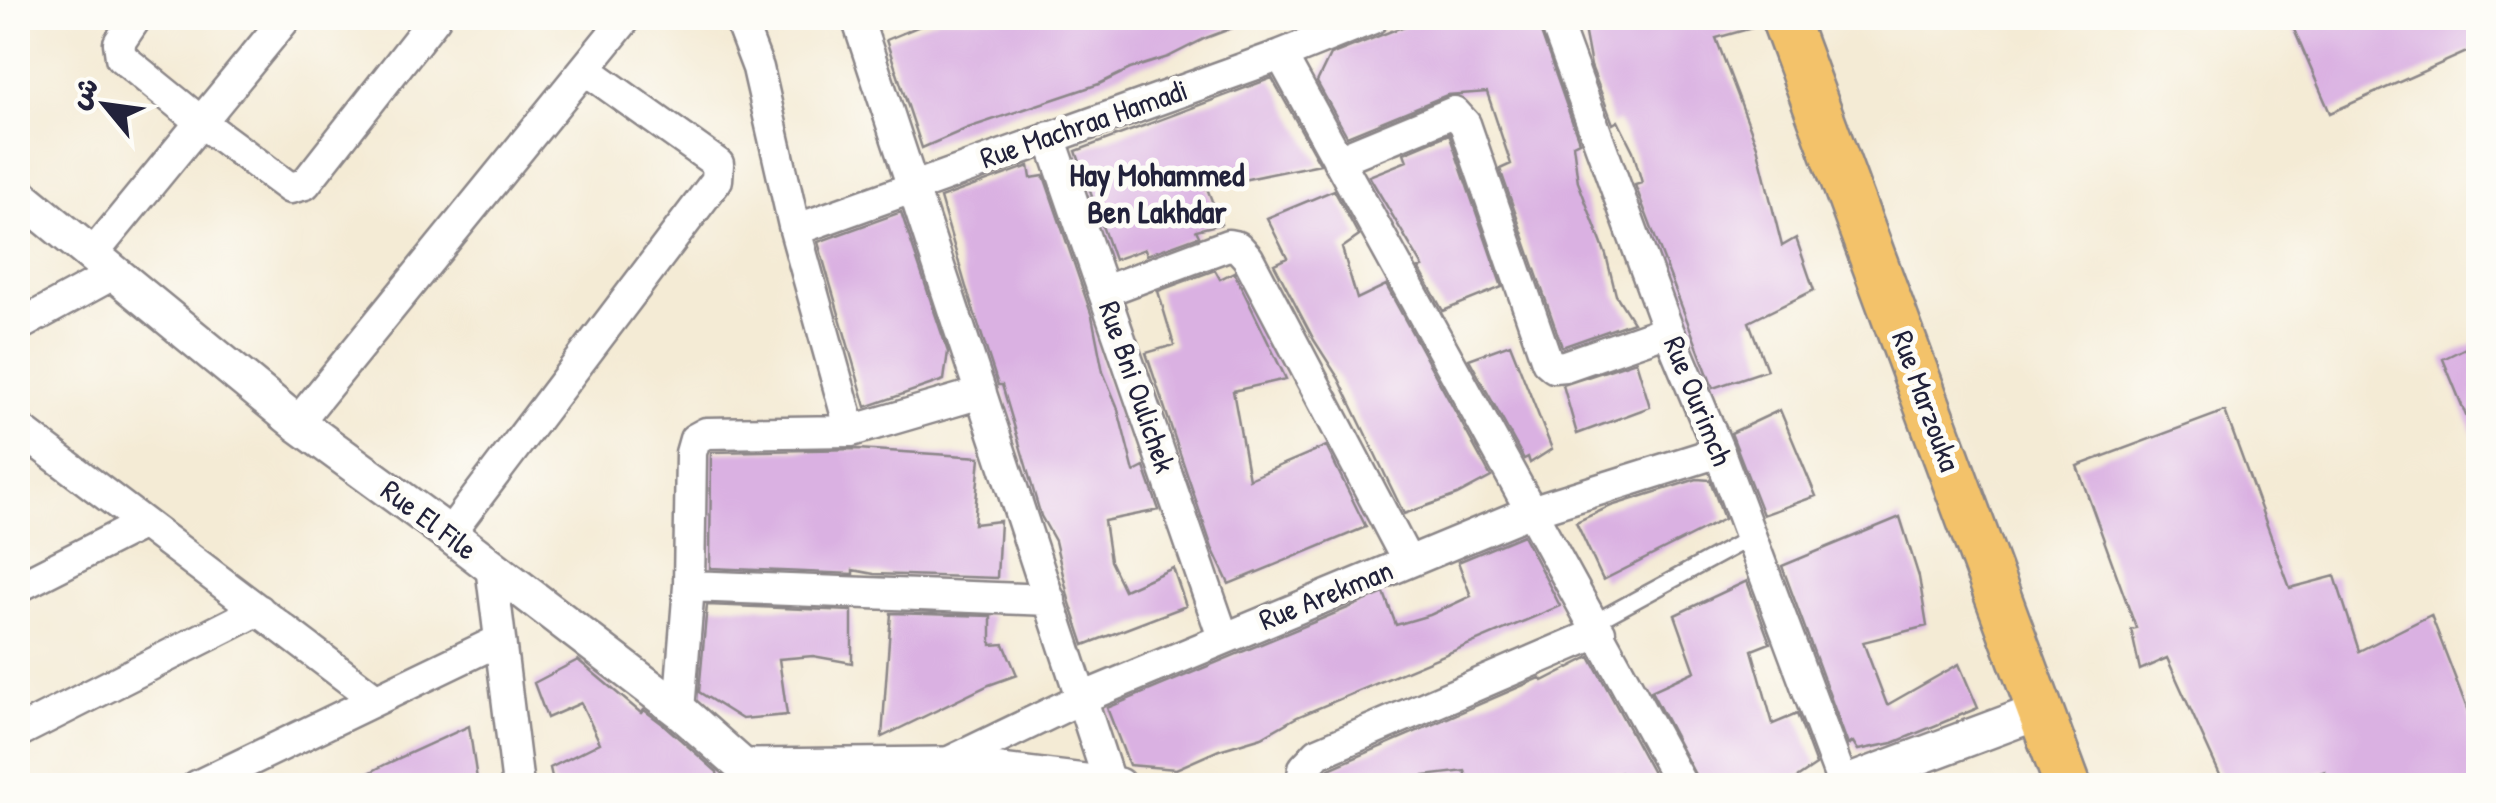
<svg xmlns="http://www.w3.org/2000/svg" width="2496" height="803" font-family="'Patrick Hand','Playpen Sans Arabic',sans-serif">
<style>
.building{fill:#dab1e2}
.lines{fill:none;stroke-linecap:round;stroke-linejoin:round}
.service-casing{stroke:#8b8688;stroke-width:20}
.minor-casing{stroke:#8b8688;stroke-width:35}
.tertiary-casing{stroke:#8b8688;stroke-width:40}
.primary-casing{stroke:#8b8688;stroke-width:50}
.service{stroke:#fff;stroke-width:15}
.minor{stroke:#fff;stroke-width:30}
.tertiary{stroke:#fff;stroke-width:35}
.primary{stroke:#f3c26a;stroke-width:45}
.labels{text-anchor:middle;stroke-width:10;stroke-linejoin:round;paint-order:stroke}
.street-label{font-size:30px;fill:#22223b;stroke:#fdfcf7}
.neighbourhood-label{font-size:32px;font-weight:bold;fill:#22223b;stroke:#fdfcf7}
</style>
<rect width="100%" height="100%" fill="#fdfcf7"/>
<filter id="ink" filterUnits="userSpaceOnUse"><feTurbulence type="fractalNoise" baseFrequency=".01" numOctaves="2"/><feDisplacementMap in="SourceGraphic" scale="20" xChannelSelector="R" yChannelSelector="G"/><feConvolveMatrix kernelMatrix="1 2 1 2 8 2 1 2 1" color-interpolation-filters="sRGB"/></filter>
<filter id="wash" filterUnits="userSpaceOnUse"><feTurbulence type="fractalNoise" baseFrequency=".0048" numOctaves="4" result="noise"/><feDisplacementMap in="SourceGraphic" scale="40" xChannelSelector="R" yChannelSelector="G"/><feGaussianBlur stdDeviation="2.25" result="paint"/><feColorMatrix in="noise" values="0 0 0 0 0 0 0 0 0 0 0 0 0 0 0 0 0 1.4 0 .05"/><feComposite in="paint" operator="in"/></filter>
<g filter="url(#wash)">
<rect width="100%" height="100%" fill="#f4ebd5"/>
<g id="blocks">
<!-- building -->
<path class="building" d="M939,18H1254V20L1206,38L1168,57L1130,69L1099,84L968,128L922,148L886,40Z
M1425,18H1536L1579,141L1573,144L1578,182L1606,255L1616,295L1633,322L1562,347L1500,169L1511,164L1487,92L1447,95L1347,136L1317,82L1330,55Z
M1582,18H1758L1759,26L1716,38L1757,146L1782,246L1796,238L1814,290L1749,322L1767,370L1713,388L1635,185L1642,183L1633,151L1618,121L1613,124L1591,66Z
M2289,18H2478V47L2330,113Z
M1272,78L1320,164L1228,183L1221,170L1203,178L1221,224L1196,230L1199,236L1147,255L1145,249L1114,260L1076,151Z
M1449,134L1502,287L1443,311L1419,268L1423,267L1369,176L1407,161L1404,153Z
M1029,166L1031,178L1044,176L1092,316L1103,372L1117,406L1134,472L1144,467L1159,510L1104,521L1110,561L1124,590L1173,568L1186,606L1084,645L1069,600L1055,541L1041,516L1002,385H998L966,287L940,198Z
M1334,190L1359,236L1342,248L1357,299L1386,285L1491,477L1457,495L1404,514L1339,379L1314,340L1274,264L1287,258L1267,218Z
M901,212L948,352L944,380L866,407L818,242Z
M1215,270L1220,279L1234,272L1286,379L1233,391L1249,479L1326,446L1366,527L1229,584L1212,548L1146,353L1174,345L1158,291Z
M2478,342V445L2443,359Z
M1510,344L1552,449L1530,463L1528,457L1524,459L1469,359Z
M1636,361L1650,407L1577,434L1563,385Z
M1780,410L1816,496L1763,515L1731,433Z
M2225,411L2290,588L2335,576L2359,651L2431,615L2478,737V786H2332L2325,771L2285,786H2225L2167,658L2140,670L2131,629L2136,628L2077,466Z
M857,449L980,457L974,524L1000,521L997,578L874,574L853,570V574L710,568L711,452Z
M1697,479L1710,480L1724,519L1603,580L1576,522L1611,506Z
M1900,517L1919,577L1927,626L1863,642L1887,705L1959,664L1978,708L1893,743L1858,750L1853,742L1848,745L1782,566Z
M1523,535L1560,606L1297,717L1262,737L1219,750L1176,769L1129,765L1107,708L1384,593L1396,625L1430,615L1471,596L1458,562Z
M1747,581L1770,643L1752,650L1773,724L1797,714L1816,765L1785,786H1701L1651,691L1695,671L1675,615Z
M707,605L852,611V663L813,656L779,659L787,715L742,719L699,692Z
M891,613L991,616V645L1004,644L1017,675L989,685L882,737Z
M1590,657L1660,786H1627L1620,773L1574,786H1470L1465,771L1424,776L1426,786H1332L1329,769L1540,678L1543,681Z
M578,660L641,713L644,710L664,725L717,772L719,786H554L550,768L600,743L581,703L547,718L534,683Z
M469,726L478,786H344L386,764Z"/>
</g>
</g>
<g filter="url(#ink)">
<use href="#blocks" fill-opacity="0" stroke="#8b8688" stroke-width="2.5"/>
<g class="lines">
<defs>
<path id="service" d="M1595,622L1751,537"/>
<path id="minor" d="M136,18L119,43L121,57L202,123L290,188L305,184L435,18
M739,18L758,68L795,230L851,431
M857,18L1110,785
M1554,18L1668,330L1719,452L1843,784
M1281,55L1682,786
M1050,137L1223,637
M1338,160L1454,112L1465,124L1547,361L1554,367L1565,366L1668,330
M795,230L1281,55L1373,18
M92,255L286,18
M1105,291L1228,245L1238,247L1248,258L1408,562
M18,326L115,273
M297,423L626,18
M18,428L374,698
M449,534L717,180L718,164L585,69
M491,566L518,786
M689,586L1050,600
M18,587L142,524
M679,710L689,586L691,453L695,439L706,433L851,431L981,393
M18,732L259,610
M943,765L1082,698L1531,511L1719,452
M197,786L498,641
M1302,786L1304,768L1318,753L1600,632"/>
<path id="tertiary" d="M18,194L297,423L449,534L679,710L765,786
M747,767L943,765L1118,786
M1840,786L2043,710"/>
<path id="primary" d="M1784,18L2068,786"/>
</defs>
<!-- service casing -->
<use href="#service" class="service-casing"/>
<!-- minor casing -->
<use href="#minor" class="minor-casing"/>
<!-- tertiary casing -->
<use href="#tertiary" class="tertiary-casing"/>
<!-- primary casing -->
<use href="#primary" class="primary-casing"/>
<!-- service -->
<use href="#service" class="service"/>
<!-- minor -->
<use href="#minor" class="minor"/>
<!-- tertiary -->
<use href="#tertiary" class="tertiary"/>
<!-- primary -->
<use href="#primary" class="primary"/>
</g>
</g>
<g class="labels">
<!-- street labels -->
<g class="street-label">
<text transform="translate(1084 124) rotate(-19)" y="10">Rue Machraa Hamadi</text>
<text transform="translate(1137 387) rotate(71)" y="10">Rue Bni Oulichek</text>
<text transform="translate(1698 401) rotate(68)" y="10">Rue Ourimch</text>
<text transform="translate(1926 401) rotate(70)" y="10">Rue Marzouka</text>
<text transform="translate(429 520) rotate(37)" y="10">Rue El File</text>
<text transform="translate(1326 595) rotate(-22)" y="10">Rue Arekman</text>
</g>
<!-- neighbourhood labels -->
<g class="neighbourhood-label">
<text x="1157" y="186">Hay Mohammed<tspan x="1157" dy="37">Ben Lakhdar</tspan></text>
</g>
</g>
<!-- margin -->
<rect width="2496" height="803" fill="none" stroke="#fdfcf7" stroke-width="60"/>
<!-- north arrow -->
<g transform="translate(105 105) rotate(299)" stroke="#fdfcf7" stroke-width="8" paint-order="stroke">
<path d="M0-8L18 38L0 25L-18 38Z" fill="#22223b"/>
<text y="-15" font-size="28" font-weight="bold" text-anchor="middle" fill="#22223b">ش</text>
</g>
</svg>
